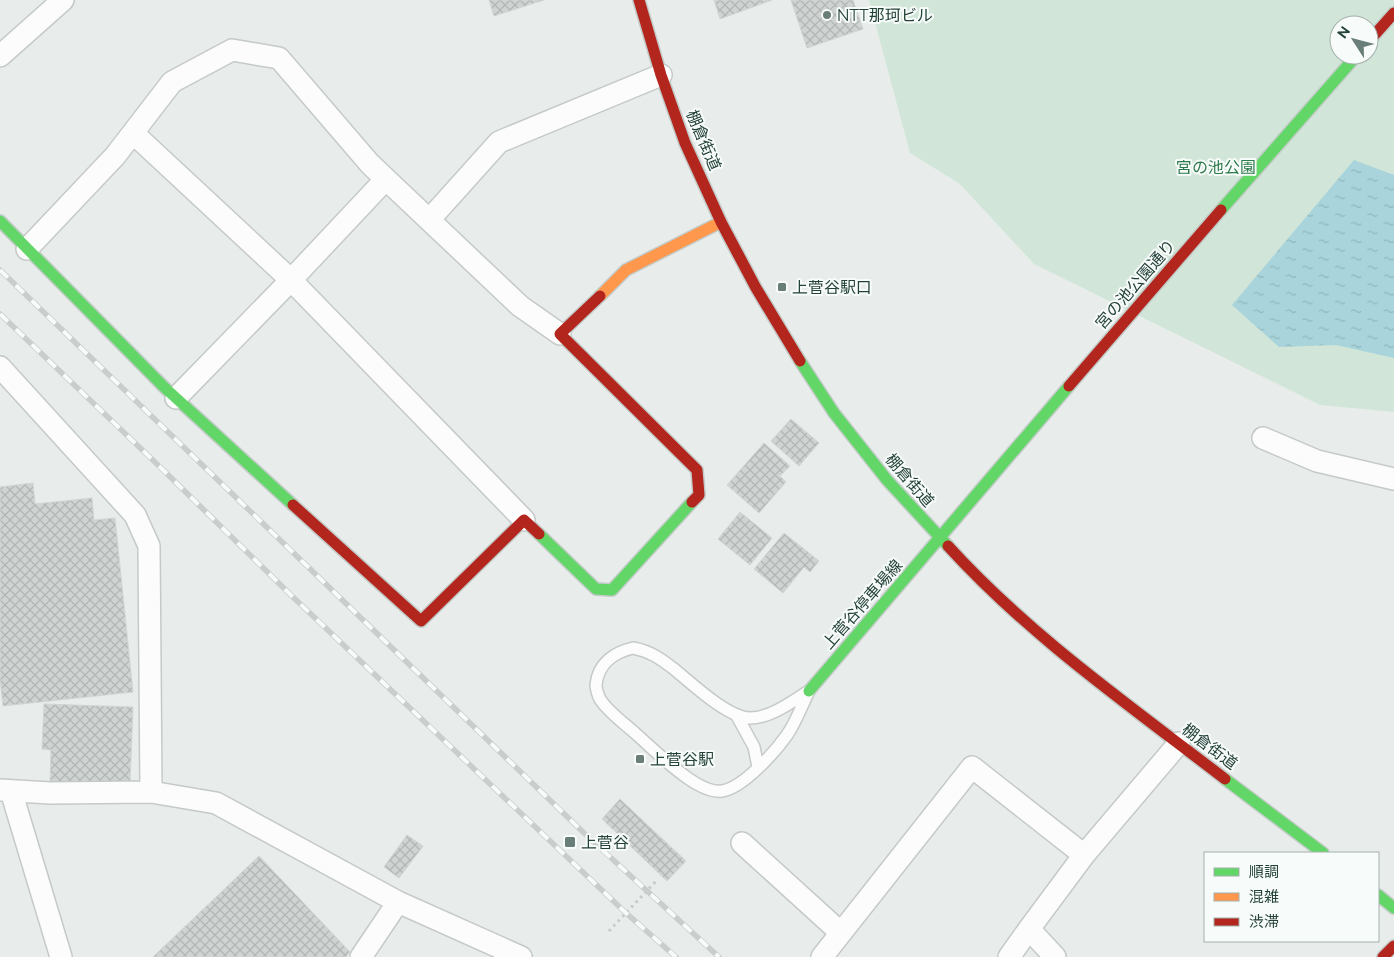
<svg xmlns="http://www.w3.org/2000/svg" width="1394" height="957" font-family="Raleway,'Noto Sans JP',sans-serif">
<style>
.green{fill:#d1e6d8;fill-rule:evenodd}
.water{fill:url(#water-ripples)}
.building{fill:url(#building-cross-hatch);stroke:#d1d6d4}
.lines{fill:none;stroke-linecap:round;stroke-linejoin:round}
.lane-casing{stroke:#c5cac8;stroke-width:14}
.street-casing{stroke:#c5cac8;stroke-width:24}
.fast-casing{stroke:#c3cbc8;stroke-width:14}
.slow-casing{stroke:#c3cbc8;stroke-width:14}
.jam-casing{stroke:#c3cbc8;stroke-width:14}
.path{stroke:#c3ccca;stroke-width:3;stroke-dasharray:2.5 4;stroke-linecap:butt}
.lane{stroke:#fcfcfc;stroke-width:11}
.street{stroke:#fcfcfc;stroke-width:21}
.fast{stroke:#63d668;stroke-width:11}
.slow{stroke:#ff974d;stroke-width:11}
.jam{stroke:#b3261e;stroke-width:11}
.rail-casing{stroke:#c9cdcc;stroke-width:5.5}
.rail{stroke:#f7fbf9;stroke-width:4;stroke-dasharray:11;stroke-linecap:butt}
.poi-dot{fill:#697e78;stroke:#f7fbf9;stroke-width:2}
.labels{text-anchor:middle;stroke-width:4;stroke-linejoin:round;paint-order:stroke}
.poi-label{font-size:16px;fill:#24423a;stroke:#f7fbf9;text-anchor:start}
.street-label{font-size:16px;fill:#24423a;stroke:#f7fbf9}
.park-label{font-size:16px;fill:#2d7a4b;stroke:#f7fbf9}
</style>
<defs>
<pattern id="water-ripples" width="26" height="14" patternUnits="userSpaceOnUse" patternTransform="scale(1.25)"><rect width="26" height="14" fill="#a9d4db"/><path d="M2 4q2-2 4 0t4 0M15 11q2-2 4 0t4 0" fill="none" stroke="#91b7bd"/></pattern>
<pattern id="building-cross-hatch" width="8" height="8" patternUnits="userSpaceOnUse" patternTransform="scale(1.25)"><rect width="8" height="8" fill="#cfd4d2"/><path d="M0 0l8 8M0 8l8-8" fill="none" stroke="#b2b7b5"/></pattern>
</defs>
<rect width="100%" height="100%" fill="#e8edeb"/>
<!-- green -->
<path class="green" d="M869,0H1394V412L1320,405L1034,264L960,184L910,153ZM1339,25H1369V55H1339Z"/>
<!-- water -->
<path class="water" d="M1354,160L1394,175V358L1336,345L1279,347L1232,305Z"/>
<!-- building -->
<path class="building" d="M489,0H544L494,16Z
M714,0H772L720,19Z
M791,0H853L863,29L807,48Z
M791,419L819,443L799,466L771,441Z
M764,443L790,466L780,476L786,482L759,513L727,485Z
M33,483L35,504L92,498L94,520L115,518L133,692L3,706L0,679V487Z
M740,512L772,538L750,565L718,539Z
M784,533L819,561L810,572L804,567L783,593L754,569Z
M44,704L133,707L130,785L50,783L51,750L42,749Z
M620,799L686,861L667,881L602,819Z
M407,835L423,846L399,878L384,867Z
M259,856L350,952L346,957H153Z"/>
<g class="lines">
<defs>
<path id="lane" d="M633,648C650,651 661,659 674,669C691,683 728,718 750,718C771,718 793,701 809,691C802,705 796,722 787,735C775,752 743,788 722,791C714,792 704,788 697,784C677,773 653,749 635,733C625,724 607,711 600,699C598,696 596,688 596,685C598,663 615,652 633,648Z
M737,716L754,747L758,767"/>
<path id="street" d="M0,56L63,0
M133,133L291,280L176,398
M386,179L291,280L524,520
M429,220L499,142L661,75
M27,249L115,156L172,82L232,50L279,58L370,164L520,306L560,334
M0,367L135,515L149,546L151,792
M1263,438L1317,461L1394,479
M0,790L50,793L151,792L216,803L398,902L521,957
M11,791L61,957
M742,843L841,933
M1029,929L1084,855L1179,743
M361,957L398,902
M822,957L972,767L1084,855
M1009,957L1029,929L1055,957"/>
<path id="fast" d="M1221,210L1357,55
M0,221L164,387L293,505
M800,361L834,413L887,480L948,546
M539,534L596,589L612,590L692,502
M809,691L1069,386
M1225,779L1323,853
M1378,895L1394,908"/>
<path id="slow" d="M600,296L626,270L721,222"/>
<path id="jam" d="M639,0L661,75L685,143L721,222L756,288L800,361
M1369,41L1394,13
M600,296L560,334L697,470L699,495L692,502
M1069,386L1221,210
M293,505L421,621L524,520L539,534
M948,546C1030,636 1129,705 1225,779
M1383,957L1394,946"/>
</defs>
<!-- lane casing -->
<use href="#lane" class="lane-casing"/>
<!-- street casing -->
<use href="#street" class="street-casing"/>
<!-- fast casing -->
<use href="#fast" class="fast-casing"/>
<!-- slow casing -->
<use href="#slow" class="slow-casing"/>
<!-- jam casing -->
<use href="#jam" class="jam-casing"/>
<!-- path -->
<path class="path" d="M609,931L658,879"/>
<!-- lane -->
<use href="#lane" class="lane"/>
<!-- street -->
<use href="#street" class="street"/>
<!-- fast -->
<use href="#fast" class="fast"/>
<!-- slow -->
<use href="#slow" class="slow"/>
<!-- jam -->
<use href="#jam" class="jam"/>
<defs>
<path id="rail" d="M0,270L584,833L719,957
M0,314L158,465L294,598L626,913L676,957"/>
</defs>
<!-- rail casing -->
<use href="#rail" class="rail-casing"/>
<!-- rail -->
<use href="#rail" class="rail"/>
</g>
<!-- markers -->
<g class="poi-dot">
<circle cx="827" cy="15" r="5"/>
<rect x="777" y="282" width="10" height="10" rx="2.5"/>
<rect x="635" y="754" width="10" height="10" rx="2.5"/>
<rect x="564" y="836" width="12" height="12" rx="2.5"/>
</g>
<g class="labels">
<!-- poi labels -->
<g class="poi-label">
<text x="837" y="21">NTT那珂ビル</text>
<text x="792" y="293">上菅谷駅口</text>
<text x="650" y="765">上菅谷駅</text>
<text x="581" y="848">上菅谷</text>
</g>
<!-- street labels -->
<g class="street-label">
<text transform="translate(704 140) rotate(67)" y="6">棚倉街道</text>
<text transform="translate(1135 284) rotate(-49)" y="6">宮の池公園通り</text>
<text transform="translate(910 480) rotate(49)" y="6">棚倉街道</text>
<text transform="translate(862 604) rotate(-49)" y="6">上菅谷停車場線</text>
<text transform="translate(1210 746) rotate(37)" y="6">棚倉街道</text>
</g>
<!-- park labels -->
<g class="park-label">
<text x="1216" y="173">宮の池公園</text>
</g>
</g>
<!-- legend -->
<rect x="1204" y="852" width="175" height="90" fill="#f7fbf9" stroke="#a3b1ad"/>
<rect x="1214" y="868" width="25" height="8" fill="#63d668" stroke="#a3b1ad"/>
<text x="1249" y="877" font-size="15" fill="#24423a">順調</text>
<rect x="1214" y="893" width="25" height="8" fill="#ff974d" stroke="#a3b1ad"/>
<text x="1249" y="902" font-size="15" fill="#24423a">混雑</text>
<rect x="1214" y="918" width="25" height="8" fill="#b3261e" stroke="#a3b1ad"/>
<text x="1249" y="927" font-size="15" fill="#24423a">渋滞</text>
<!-- north arrow -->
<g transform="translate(1354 40) rotate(306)"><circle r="24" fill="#f7fbf9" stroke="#a3b1ad"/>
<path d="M0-4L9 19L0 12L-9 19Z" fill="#697e78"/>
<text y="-8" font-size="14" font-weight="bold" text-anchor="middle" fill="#24423a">N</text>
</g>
</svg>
